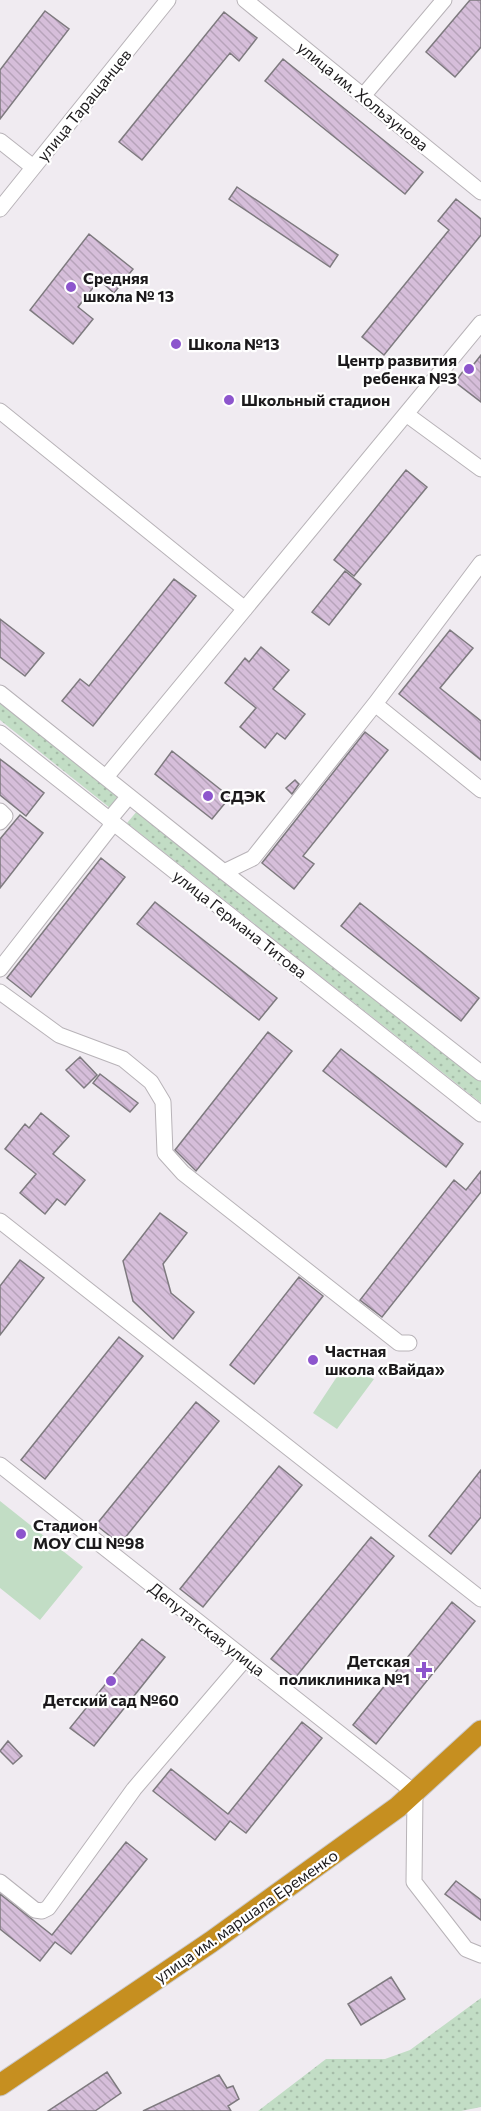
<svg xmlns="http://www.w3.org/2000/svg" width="481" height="2111" font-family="Commissioner,sans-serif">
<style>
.grass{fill:url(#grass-dots)}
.pitch{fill:#c2ddc5}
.building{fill:url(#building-back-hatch);stroke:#7e7a7f;stroke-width:1.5}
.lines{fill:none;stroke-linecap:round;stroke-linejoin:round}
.minor-casing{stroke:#b8b3b8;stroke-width:17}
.highway-casing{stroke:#c9c8c9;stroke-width:23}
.minor{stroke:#fff;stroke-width:15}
.highway{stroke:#c68f20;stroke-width:21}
.poi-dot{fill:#8d55cd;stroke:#fff;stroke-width:2}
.labels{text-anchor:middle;stroke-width:4.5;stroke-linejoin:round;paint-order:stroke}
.street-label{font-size:16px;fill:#1c1a1c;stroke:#fff}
.poi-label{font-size:16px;font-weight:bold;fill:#1c1a1c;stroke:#fff;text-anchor:start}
</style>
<defs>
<pattern id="grass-dots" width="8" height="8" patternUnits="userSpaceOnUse" patternTransform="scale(1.5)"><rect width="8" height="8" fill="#c2ddc5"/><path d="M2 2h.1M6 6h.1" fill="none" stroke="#a6bda9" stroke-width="1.8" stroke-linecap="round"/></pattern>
<pattern id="building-back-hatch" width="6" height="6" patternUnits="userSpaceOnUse" patternTransform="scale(1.5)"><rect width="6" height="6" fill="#d6beda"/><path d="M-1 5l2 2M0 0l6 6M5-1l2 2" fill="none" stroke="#b7a3ba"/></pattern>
</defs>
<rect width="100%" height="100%" fill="#f0ebf1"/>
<!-- grass -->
<path class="grass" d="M0,700L121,796L110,808L0,720Z
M138,810L481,1081V1103L127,823Z
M481,1998V2107L461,2111H258L326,2059H385L410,2050Z"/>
<!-- pitch -->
<path class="pitch" d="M344,1366L374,1379L337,1429L313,1413Z
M0,1501L83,1567L40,1620L0,1588Z"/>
<!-- building -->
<path class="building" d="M470,0H481V47L455,77L426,52Z
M45,11L69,29L0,119V70Z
M224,12L257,38L239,61L230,53L142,160L119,142Z
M283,59L423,172L405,194L265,81Z
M237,187L338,255L330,267L229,199Z
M456,199L481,219V235L384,355L362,337L449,230L438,221Z
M89,234L133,269L114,293L99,280L78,307L93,319L73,344L30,310Z
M481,355V402L455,382L467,366L470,369Z
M406,470L427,487L354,576L334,560Z
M345,571L361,584L329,625L312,612Z
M174,579L196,596L93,726L62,701L80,679L89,686Z
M0,619L44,653L25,676L0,657Z
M450,630L473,648L440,688L481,721V760L399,694Z
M261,647L289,670L273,689L305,714L285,739L277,733L265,748L240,727L256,708L225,683L245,658L249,662Z
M365,732L388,750L303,856L314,864L294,889L262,863Z
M172,751L230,797L212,819L155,774Z
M0,759L44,793L26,816L0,795Z
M295,780L299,784L292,794L286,788Z
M20,815L43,833L0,888V839Z
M101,858L125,877L31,997L7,978Z
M155,902L277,998L259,1020L137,924Z
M360,903L479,998L461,1021L341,926Z
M268,1032L292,1051L196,1171L175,1150Z
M341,1049L463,1144L446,1167L323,1071Z
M80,1057L97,1075L84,1088L66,1070Z
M100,1074L138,1103L130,1112L93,1083Z
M41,1113L69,1136L53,1154L85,1180L65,1205L57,1199L45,1214L20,1193L36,1174L5,1149L25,1124L29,1128Z
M481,1171V1192L382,1317L360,1300L454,1180L466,1190Z
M160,1213L187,1233L163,1264L171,1293L194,1312L173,1339L133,1301L123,1261Z
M20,1260L44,1278L0,1335V1286Z
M299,1277L323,1296L254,1384L230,1365Z
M119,1337L143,1356L45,1479L21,1460Z
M196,1402L219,1421L120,1544L96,1525Z
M279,1466L302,1485L203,1607L180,1589Z
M481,1470V1517L451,1554L429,1536Z
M371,1537L394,1556L295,1678L271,1659Z
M452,1602L475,1621L376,1744L353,1725Z
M142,1639L165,1657L94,1746L70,1728Z
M302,1722L322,1738L246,1833L230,1821L215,1840L153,1791L171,1769L228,1814Z
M8,1741L22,1756L13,1764L0,1751Z
M126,1842L147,1859L71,1954L55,1942L40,1961L0,1929V1894L52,1935Z
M456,1881L481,1900V1920L445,1894Z
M391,1977L405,1999L361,2025L348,2004Z
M107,2072L121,2093L95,2111H48Z
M219,2075L227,2088L233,2086L239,2099L228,2106L231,2111H143Z"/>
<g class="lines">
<defs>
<path id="minor" d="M245,0L481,192
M363,96L444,0
M0,141L33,167
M0,209L168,0
M0,411L245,609
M406,414L481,469
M0,693L224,872L481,1073
M375,704L481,790
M0,733L481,1114
M106,777L481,323
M0,811L5,816L0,822
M109,820L129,796
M224,872L253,858L375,704L481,563
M0,969L113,824
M0,992L59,1035L123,1059L151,1082L163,1102L165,1153L183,1173L399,1343H409
M0,1221L481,1599
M0,1465L415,1793L414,1882L466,1949L481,1955
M0,1882L35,1910L42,1911L48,1908L134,1789L245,1659"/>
<path id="highway" d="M0,2085L211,1942L398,1807L481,1731"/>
</defs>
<!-- minor casing -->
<use href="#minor" class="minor-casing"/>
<!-- highway casing -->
<use href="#highway" class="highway-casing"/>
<!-- minor -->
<use href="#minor" class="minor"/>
<!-- highway -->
<use href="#highway" class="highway"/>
</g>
<!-- markers -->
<g class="poi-dot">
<circle cx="71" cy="287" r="6"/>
<circle cx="176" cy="344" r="6"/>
<circle cx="469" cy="369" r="6"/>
<circle cx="229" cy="400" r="6"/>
<circle cx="208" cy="796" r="6"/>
<circle cx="313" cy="1360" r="6"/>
<circle cx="21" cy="1534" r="6"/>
<path d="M421 1661h6v6h6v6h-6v6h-6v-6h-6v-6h6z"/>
<circle cx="111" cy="1681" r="6"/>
</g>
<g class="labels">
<!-- street labels -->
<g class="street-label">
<text transform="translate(363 96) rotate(39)" y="6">улица им. Хользунова</text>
<text transform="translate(84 105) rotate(-51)" y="6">улица Таращанцев</text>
<text transform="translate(240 924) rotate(38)" y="6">улица Германа Титова</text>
<text transform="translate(207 1629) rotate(38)" y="6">Депутатская улица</text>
<text transform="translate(246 1916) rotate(-35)" y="6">улица им. маршала Еременко</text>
</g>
<!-- poi labels -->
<g class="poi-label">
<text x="83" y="284">Средняя<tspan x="83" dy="18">школа № 13</tspan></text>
<text x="188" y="350">Школа №13</text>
<text x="457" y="366" text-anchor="end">Центр развития<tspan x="457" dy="18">ребенка №3</tspan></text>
<text x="241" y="406">Школьный стадион</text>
<text x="220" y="802">СДЭК</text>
<text x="325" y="1357">Частная<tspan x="325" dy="18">школа «Вайда»</tspan></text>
<text x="33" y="1531">Стадион<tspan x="33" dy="18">МОУ СШ №98</tspan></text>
<text x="410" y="1667" text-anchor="end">Детская<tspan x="410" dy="18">поликлиника №1</tspan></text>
<text x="111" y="1706" text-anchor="middle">Детский сад №60</text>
</g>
</g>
</svg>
